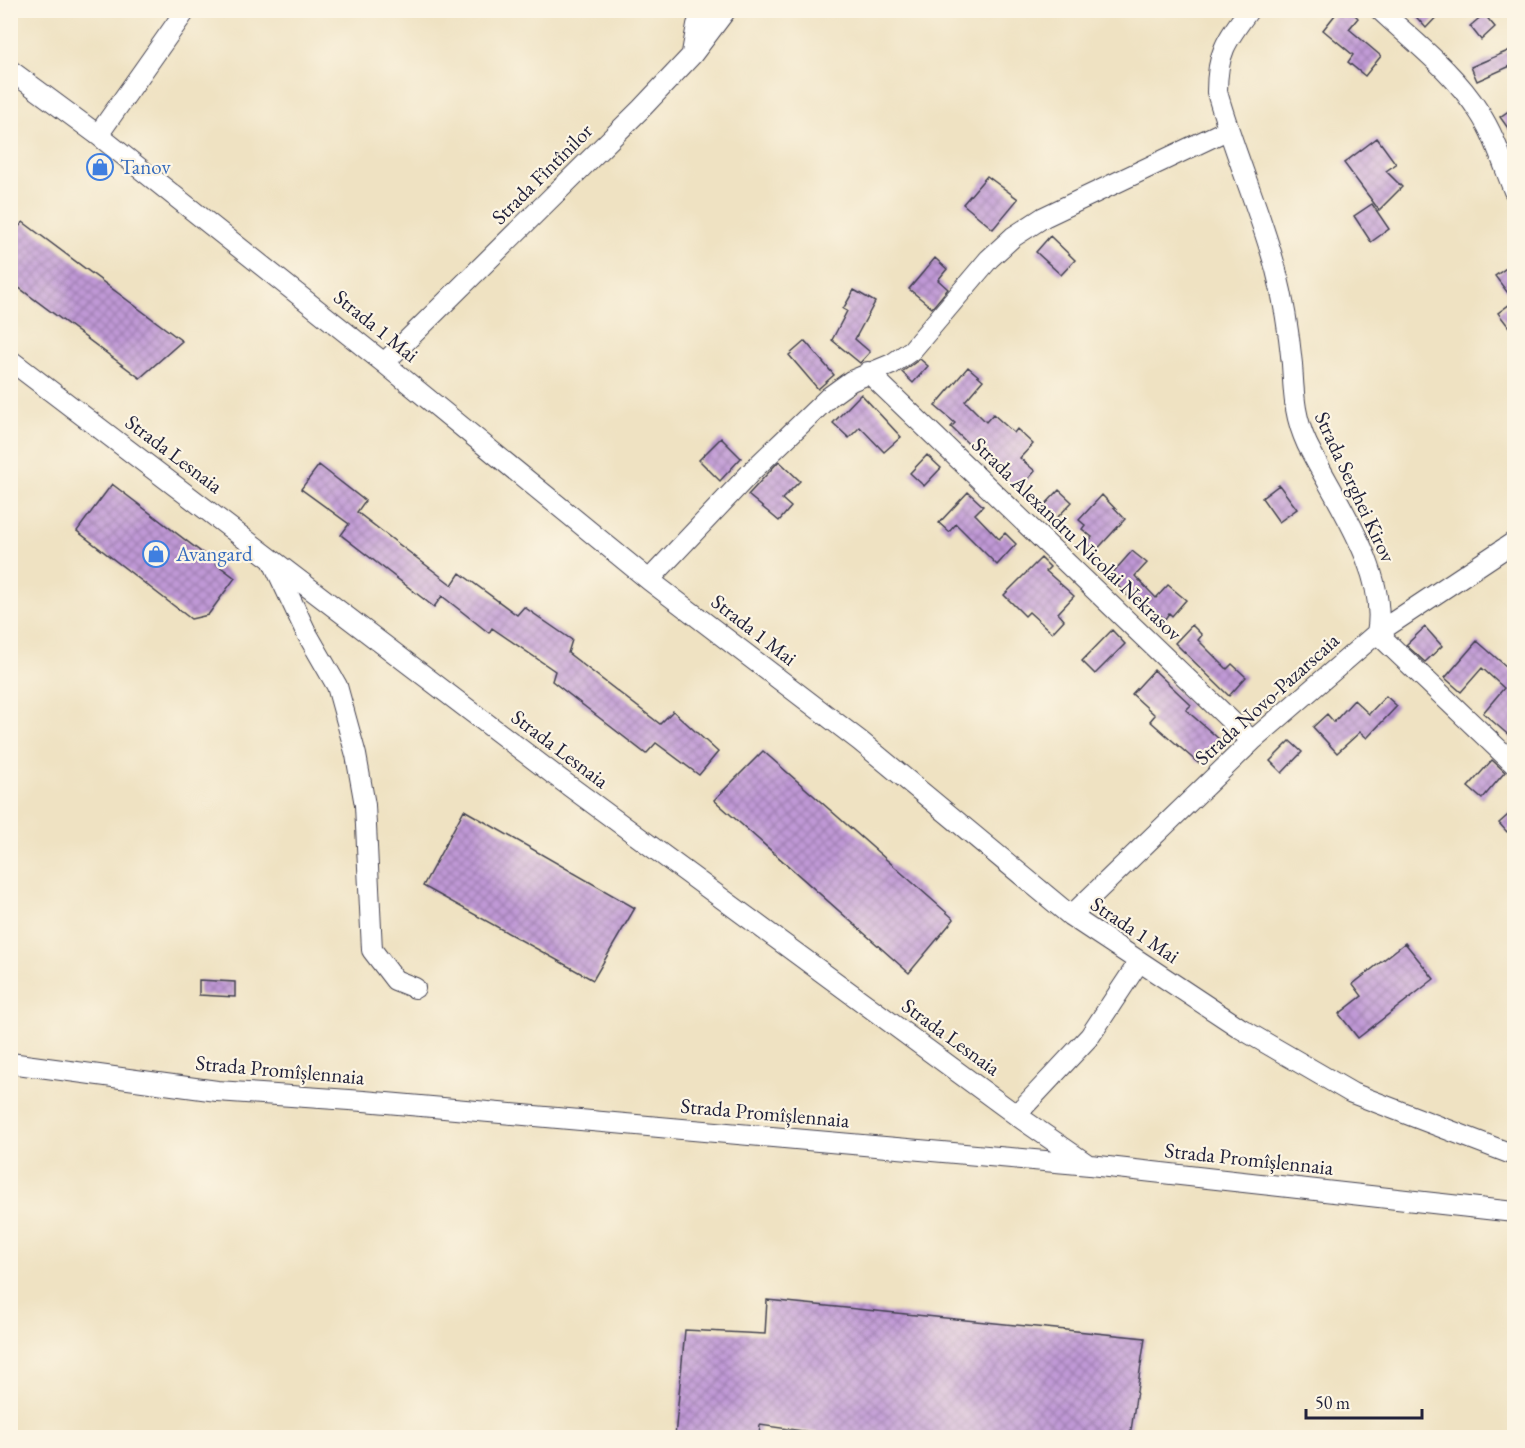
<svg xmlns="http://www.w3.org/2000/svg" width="1525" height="1448" font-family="'EB Garamond',serif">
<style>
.building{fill:url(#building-cross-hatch)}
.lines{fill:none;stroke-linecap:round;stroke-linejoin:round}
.minor-casing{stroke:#413f4f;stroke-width:22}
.minor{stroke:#fff;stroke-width:20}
.labels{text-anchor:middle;stroke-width:4.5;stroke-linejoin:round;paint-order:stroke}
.shop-label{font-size:21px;fill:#366cbe;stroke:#fcf5e5;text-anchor:start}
.street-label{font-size:21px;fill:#22223b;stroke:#fcf5e5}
</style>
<defs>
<pattern id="building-cross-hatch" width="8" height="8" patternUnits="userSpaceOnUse" patternTransform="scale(1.5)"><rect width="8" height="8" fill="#c099d6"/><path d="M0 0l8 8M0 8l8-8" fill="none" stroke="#9c7caf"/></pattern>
</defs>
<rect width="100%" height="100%" fill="#fcf5e5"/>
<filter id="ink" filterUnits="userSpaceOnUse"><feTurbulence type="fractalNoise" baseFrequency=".0167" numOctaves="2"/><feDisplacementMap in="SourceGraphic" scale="12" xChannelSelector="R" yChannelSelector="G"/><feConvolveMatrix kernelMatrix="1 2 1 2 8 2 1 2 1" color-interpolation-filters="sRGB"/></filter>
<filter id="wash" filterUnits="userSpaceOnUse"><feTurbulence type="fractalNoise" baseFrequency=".008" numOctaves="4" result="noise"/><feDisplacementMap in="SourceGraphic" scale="24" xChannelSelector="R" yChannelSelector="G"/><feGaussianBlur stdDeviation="1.35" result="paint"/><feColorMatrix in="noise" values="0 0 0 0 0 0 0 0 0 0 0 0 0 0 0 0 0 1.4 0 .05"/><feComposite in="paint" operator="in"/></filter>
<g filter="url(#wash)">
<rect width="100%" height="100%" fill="#efe2c2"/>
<g id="blocks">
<!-- building -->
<path class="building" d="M1339,10H1350L1358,18L1349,29L1381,56L1365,76L1348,62L1353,55L1323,30Z
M1410,10H1443L1426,28Z
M1484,14L1495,27L1481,40L1470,26Z
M1515,48V64L1477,81L1471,67Z
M1510,110L1515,117V138L1500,117Z
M1377,138L1396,164L1386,171L1402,187L1379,210L1344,163Z
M987,176L1018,199L993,229L963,204Z
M1372,204L1389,229L1371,242L1354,216Z
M23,222L182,341L140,378L10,281V237Z
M1050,236L1075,260L1061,275L1036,252Z
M935,258L947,269L938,280L948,289L932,308L909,289Z
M1515,262V335L1498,313L1514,301L1495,276Z
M854,290L875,302L855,339L870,352L860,363L832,340L847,311L843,309Z
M805,341L834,375L818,389L789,355Z
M920,359L928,366L913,383L902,372Z
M968,367L983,380L965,401L986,422L993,414L1014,433L1017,429L1033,444L1020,458L1035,471L1019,490L987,462L951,427L955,423L935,406Z
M861,394L901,437L884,452L860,427L849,438L833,423Z
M721,438L741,458L720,481L699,460Z
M927,455L941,468L924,486L910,473Z
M779,461L800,481L782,499L791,507L779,521L748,495Z
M319,465L365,501L357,512L452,585L460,573L517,615L524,607L572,640L568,653L660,724L673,711L718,752L699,775L656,743L646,754L552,681L555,671L492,628L489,633L442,596L434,607L341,535L349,524L301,489Z
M112,484L235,578L208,615L191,619L77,531Z
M1279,485L1297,509L1279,522L1262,498Z
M1059,490L1072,502L1055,520L1042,508Z
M968,492L983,506L975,514L999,539L1005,533L1016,544L997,565L956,524L949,532L939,523Z
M1102,495L1125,519L1092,555L1083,547L1092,537L1082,529L1085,525L1079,520Z
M1132,551L1147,563L1135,576L1156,598L1168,585L1186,600L1172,616L1169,613L1165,619L1144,602L1139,607L1109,577Z
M1041,558L1050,567L1046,571L1074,596L1058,613L1064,620L1052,633L1029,612L1025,616L1004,595Z
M1192,625L1202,635L1198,640L1227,669L1232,664L1246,677L1229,696L1175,643Z
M1425,627L1442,646L1425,662L1406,645Z
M1112,630L1125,644L1095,674L1082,661Z
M1477,641L1515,674V748L1509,742L1512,738L1483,713L1504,688L1482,668L1461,692L1445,678Z
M1154,670L1191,705L1186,710L1219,739L1198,763L1150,721L1155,715L1132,694Z
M1386,696L1397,706L1367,738L1360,732L1337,753L1313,727L1327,714L1334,722L1354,700L1369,714Z
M1290,741L1302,752L1282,773L1270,761Z
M763,751L954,919L909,973L714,800Z
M1492,760L1505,772L1482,799L1468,787Z
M1515,809V825L1507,832L1499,823Z
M464,810L635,908L593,980L423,886Z
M1405,943L1434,979L1358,1038L1339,1014L1362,996L1353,984Z
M199,980L235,982V997L199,995Z
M767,1300L1145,1338L1130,1437H846L760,1425L759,1437H675L685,1330L765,1334Z"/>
</g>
</g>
<g filter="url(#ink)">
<use href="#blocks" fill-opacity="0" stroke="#413f4f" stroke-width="1.5"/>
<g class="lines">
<defs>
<path id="minor" d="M1249,10C1226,41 1217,53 1217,92C1234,153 1260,210 1276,270C1284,301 1289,333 1292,364C1294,395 1294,416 1307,444C1333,497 1389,572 1377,633L1514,764
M1380,10C1414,42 1454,72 1479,112C1495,136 1503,164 1514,191
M692,53L697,25L705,10
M10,70L98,135L384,363L649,580L860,741L1071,916L1240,1028L1352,1093L1514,1155
M98,135L186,10
M10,360L557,777L1016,1115L1087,1164
M384,363L641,109L692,55L726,10
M868,372L1252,741
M273,562L306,632L337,686L356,755L365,805L372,950L395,980L415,988
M649,580L754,469L829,397L851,381L892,364L912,350L989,259L1013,237L1044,217L1227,130
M1071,916L1252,741L1377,633L1514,542
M10,1063L217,1091L364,1101L1090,1165L1514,1212
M1016,1115L1090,1036L1139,962"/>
</defs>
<!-- minor casing -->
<use href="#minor" class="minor-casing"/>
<!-- minor -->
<use href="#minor" class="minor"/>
</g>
</g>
<!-- icons -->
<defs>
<symbol id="shop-ring" viewBox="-11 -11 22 22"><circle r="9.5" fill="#fcf5e5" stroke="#3f7fe0" stroke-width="1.5"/><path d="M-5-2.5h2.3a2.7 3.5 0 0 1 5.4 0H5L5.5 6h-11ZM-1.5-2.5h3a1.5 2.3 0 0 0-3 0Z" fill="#3f7fe0"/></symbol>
</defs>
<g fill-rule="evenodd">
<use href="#shop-ring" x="85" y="152" width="30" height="30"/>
<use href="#shop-ring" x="141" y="539" width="30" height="30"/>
</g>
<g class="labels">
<!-- shop labels -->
<g class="shop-label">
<text x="120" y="174">Tanov</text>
<text x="176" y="561">Avangard</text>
</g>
<!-- street labels -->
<g class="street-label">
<text transform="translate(542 174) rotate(-45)" y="7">Strada Fîntînilor</text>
<text transform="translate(376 326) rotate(39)" y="7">Strada 1 Mai</text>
<text transform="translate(174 454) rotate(37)" y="7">Strada Lesnaia</text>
<text transform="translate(1355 487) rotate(65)" y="7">Strada Serghei Kirov</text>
<text transform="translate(1077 539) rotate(44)" y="7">Strada Alexandru Nicolai Nekrasov</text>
<text transform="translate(754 630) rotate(38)" y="7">Strada 1 Mai</text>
<text transform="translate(1267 699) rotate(-42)" y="7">Strada Novo-Pazarscaia</text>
<text transform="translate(560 749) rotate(37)" y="7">Strada Lesnaia</text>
<text transform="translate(1135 930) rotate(34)" y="7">Strada 1 Mai</text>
<text transform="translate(951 1037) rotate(36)" y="7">Strada Lesnaia</text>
<text transform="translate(280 1070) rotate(5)" y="7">Strada Promîșlennaia</text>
<text transform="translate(765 1113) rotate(5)" y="7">Strada Promîșlennaia</text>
<text transform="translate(1249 1159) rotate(6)" y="7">Strada Promîșlennaia</text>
</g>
</g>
<!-- margin -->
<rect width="1525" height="1448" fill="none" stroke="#fcf5e5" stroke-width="36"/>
<!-- scale -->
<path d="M1306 1409v9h116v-9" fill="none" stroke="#22223b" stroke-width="3"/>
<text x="1315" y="1409" font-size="18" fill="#22223b" stroke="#fcf5e5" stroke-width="4.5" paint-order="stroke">50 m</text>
</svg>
